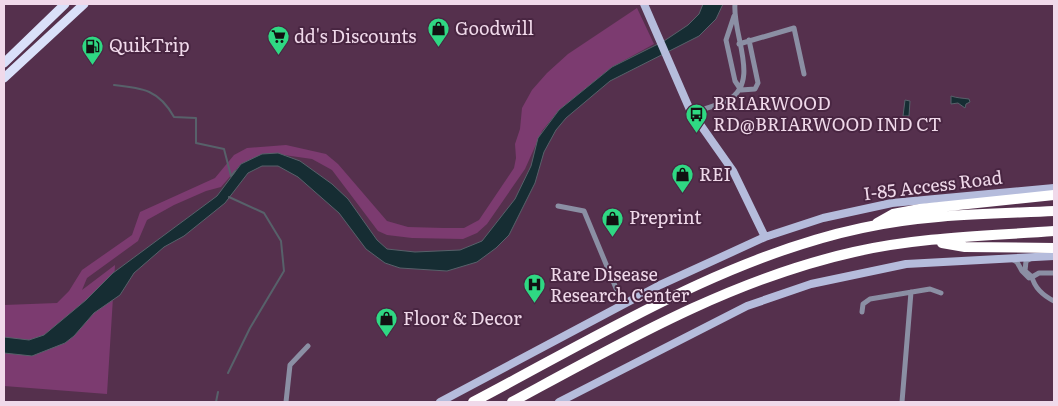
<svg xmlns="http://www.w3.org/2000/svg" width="1058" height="406" font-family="Literata,serif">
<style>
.green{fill:#7c3b70}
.water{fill:#162d33;stroke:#57616a}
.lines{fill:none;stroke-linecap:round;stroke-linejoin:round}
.stream{stroke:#57616a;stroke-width:2}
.street{stroke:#8b8fa4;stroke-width:5}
.secondary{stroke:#b5bcdc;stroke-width:8}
.primary{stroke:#dae0f9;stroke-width:9}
.highway{stroke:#fff;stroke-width:10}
.labels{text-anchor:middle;stroke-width:4;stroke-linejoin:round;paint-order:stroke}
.poi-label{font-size:18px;fill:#f0d9ea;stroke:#492642;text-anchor:start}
.street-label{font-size:18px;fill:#f0d9ea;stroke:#492642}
</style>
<rect width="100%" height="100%" fill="#55304d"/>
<!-- green -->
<path class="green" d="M637,8L654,44L612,67L559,110L542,131L525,169L487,224L477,233L463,239L412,238L387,235L378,231L332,170L312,159L270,153L241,164L221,187L206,191L174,205L147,220L138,241L87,278L82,290L115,265L107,394L4,386V305L57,303L69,291L82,270L132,235L140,212L215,178L234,155L247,148L286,145L326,154L338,164L387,221L408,227L444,228H464L479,220L514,168L516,158L515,144L520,129L522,108L532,90L547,73L568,54Z"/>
<!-- water -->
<path class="water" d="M703,4H723L716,19L699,36L610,81L566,118L556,130L544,152L535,183L509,235L496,248L477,262L447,271L400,268L385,263L366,249L339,213L298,177L278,166H262L248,173L225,203L184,236L164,247L134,273L120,295L94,313L74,336L65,343L32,356L4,353V337L29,340L44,335L86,300L113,273L217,196L241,164L262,154L278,153L300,161L332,184L348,199L377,240L387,249L415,252L460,250L482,241L515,199L531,166L538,138L559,110L612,67L664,41L688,25L699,14Z
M951,96C957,98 962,98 969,99L970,102L966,104L965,108L958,103L951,104Z
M905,100L910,101L909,116H903Z"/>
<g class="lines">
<!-- stream -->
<path class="stream" d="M114,85C143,88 159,90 174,117L196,118V143L224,149L231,176L235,171
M228,373L250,328L284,271L281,241L264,213L229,197
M216,402L218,392"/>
<!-- street -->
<path class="street" d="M734,16L726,40L735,81L741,90L755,89L758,83L749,40
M739,44L794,28L804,74
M691,113C703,109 717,106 728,100C761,82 732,34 735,4
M558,206L584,211L623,305
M1012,259L1017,262L1022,271L1029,278L1032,277L1025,271L1026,261L1032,258
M1054,273H1039L1032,277C1035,289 1044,296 1054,301
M862,312L863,304L870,299L930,289L941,293
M286,402L290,365L308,346
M902,402L911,292"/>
<!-- secondary -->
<path class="secondary" d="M644,4L690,110L733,171L765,237
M440,402L660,285L765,237L823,218L892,203L1054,188
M559,402L747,306L811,284L906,264L1054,256"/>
<!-- primary -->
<path class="primary" d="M4,63L65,4
M4,78L84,4"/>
<!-- highway -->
<path class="highway" d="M877,223L893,214L920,209L1054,195
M942,243L965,247L1054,248
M473,402C597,337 725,257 862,228C925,214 991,214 1054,211
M512,402C621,343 732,279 854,252C920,237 988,236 1054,231"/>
</g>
<!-- icons -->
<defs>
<symbol id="shop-pin" viewBox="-11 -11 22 30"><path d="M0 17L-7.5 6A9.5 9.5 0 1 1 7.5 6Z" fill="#2fd883" stroke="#492642"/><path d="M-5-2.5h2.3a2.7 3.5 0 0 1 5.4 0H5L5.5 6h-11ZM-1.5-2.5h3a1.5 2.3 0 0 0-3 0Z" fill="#111"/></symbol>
<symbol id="supermarket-pin" viewBox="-11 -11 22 30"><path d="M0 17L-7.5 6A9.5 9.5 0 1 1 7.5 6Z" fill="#2fd883" stroke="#492642"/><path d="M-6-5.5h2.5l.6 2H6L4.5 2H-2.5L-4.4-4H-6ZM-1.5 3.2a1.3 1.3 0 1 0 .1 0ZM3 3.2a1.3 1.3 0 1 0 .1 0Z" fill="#111"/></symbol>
<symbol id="fuel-pin" viewBox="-11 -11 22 30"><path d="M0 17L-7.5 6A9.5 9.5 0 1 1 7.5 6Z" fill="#2fd883" stroke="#492642"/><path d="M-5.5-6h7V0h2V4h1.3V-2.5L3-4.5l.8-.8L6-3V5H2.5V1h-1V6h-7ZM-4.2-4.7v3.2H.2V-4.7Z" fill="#111"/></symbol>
<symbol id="bus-pin" viewBox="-11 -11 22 30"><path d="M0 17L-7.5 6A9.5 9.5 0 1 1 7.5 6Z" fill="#2fd883" stroke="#492642"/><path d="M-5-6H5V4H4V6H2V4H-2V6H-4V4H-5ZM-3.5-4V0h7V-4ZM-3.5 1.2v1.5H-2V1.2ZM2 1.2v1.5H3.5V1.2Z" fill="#111"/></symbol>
<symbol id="hospital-pin" viewBox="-11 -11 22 30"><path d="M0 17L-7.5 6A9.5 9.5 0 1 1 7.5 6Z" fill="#2fd883" stroke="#492642"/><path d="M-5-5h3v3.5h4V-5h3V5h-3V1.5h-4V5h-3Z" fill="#111"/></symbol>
</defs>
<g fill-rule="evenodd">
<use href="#shop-pin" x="426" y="16" width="25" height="34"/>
<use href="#supermarket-pin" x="266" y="24" width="25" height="34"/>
<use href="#fuel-pin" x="80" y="34" width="25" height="34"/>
<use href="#bus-pin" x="684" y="102" width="25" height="34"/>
<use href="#shop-pin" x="670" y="162" width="25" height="34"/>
<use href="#shop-pin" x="600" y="206" width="25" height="34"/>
<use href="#hospital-pin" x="522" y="272" width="25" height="34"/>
<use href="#shop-pin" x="374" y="306" width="25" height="34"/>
</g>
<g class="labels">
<!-- poi labels -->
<g class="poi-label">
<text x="455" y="35">Goodwill</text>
<text x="294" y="43">dd's Discounts</text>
<text x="109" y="52">QuikTrip</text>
<text x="713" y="110">BRIARWOOD<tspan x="713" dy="21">RD@BRIARWOOD IND CT</tspan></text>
<text x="699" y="181">REI</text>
<text x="629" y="224">Preprint</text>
<text x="550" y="281">Rare Disease<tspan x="550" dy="21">Research Center</tspan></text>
<text x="403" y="325">Floor &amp; Decor</text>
</g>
<!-- street labels -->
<g class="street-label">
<text transform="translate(933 186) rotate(-7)" y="6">I-85 Access Road</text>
</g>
</g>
<!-- border -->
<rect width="1058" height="406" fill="none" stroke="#f0d9ea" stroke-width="10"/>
</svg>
